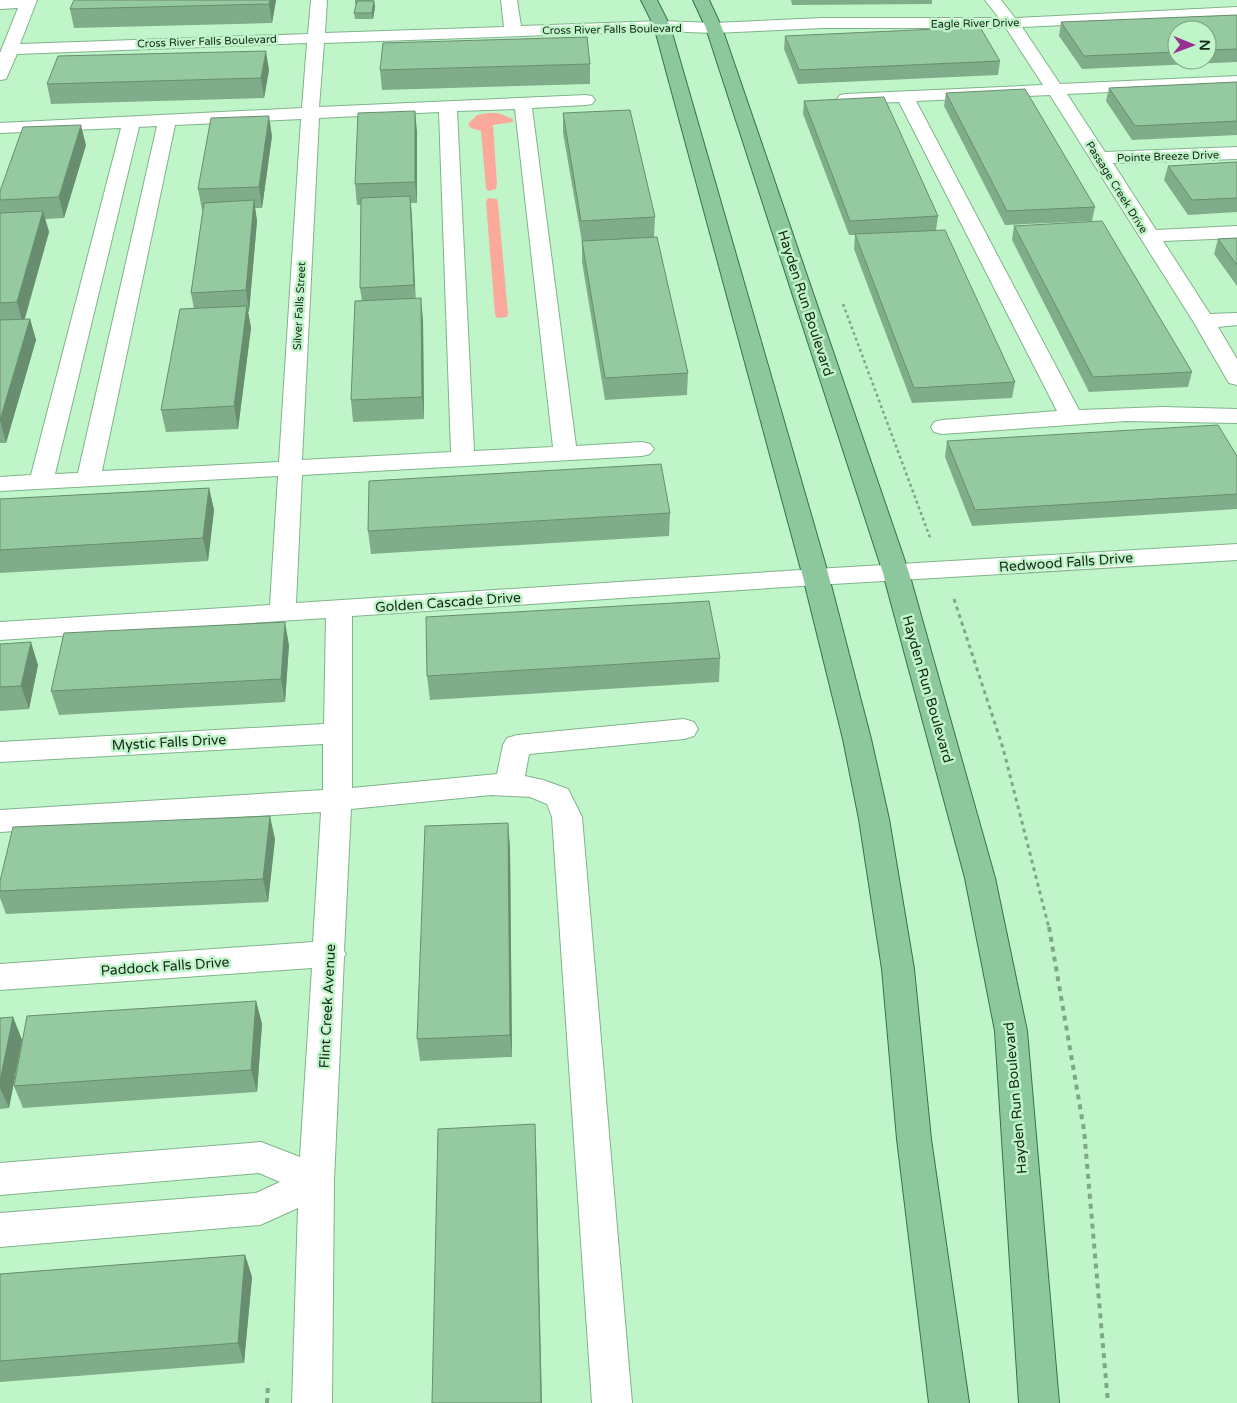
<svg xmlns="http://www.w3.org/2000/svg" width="1237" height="1403" font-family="'Varela Round',sans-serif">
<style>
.green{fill:#fba99b}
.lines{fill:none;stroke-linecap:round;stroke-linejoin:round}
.minor-casing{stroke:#80b38a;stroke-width:2}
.major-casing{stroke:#317745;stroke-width:2}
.path-far2{stroke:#7fa786;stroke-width:2.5;stroke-dasharray:3 3;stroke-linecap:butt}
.path-far1{stroke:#7fa786;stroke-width:3;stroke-dasharray:4 4;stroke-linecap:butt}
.path{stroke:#7fa786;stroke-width:4;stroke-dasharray:5 5;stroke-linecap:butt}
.minor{fill:#fff;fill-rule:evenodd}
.major{fill:#8dc79e;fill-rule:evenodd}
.wall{fill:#80ad89;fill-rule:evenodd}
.shaded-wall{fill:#688d6f}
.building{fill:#95c99f;stroke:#688d6f}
.labels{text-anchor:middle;stroke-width:5;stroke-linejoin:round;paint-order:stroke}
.far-street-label{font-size:11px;fill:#142818;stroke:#c0f5c9}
.street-label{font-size:14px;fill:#142818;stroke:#c0f5c9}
</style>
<rect width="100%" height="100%" fill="#c0f5c9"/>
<!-- green -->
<path class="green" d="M488,113H498L513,119V122L493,125L497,184L496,189L488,191L486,188L481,131L471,128L468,124L477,115Z
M488,198L497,199L498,203L508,314L507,317L497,318L495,314L486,202Z"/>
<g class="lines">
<defs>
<path id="minor" d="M0,0H37L20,44L308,34L311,0H327L325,33L504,27L501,0H517L521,26L662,21L714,23L823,18H999L985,0H1001L1015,18L1237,7V17L1022,27L1060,84L1237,76V86L1067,94L1105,152L1237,147V159L1113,163L1156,230L1237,226V238L1163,241L1210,314L1237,313V325L1218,327L1237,359V385L1229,383L1226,378L1193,321L1050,95L916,101L1079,410L1163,407L1237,409V423L1126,421L942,434L934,432L931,427L934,422L942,420L1057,411L899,102L846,104L840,103L837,99L840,95L846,94L1043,85L1006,28H823L714,33L662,31L324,43L319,107L586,95L592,96L595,100L592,104L586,105L532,108L576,446L642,442L650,444L654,449L650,454L642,456L302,475L296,603L816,569L1237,544V560L816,585L352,616V788L497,774L503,745L507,738L517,735L684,719L694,722L698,729L694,736L684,739L529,754L525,776L543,780L568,789L582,817L632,1403H592L552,817L547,804L530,797L491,795L351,809L344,951L346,954L344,957L334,1181L332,1403H292L298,1208L260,1225L0,1247V1213L256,1193L280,1182L259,1173L0,1195V1163L261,1142L300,1157L312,968L0,990V964L313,942L321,812L0,832V810L323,790V744L0,762V742L324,724L326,618L0,640V622L270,605L278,476L0,491V477L31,475L121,128L0,133V123L302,108L307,43L17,54L6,79L0,80V53L18,8L0,9ZM515,109L553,447L474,451L457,111ZM439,112L451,452L302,460L319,118ZM301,119L279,462L102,471L175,125ZM157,126L78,473L55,474L139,127Z"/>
<path id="major" d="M641,0H657L670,26L829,577L871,739L889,819L914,969L931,1139L969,1403H929L897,1139L882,969L859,819L843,739L803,577L654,26Z
M693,0H709L722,28L909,573L995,878L1027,1031L1059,1403H1019L995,1031L965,878L883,573L706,28Z"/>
</defs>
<!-- minor casing -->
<use href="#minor" class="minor-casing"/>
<!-- major casing -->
<use href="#major" class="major-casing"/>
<!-- path-far2 -->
<path class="path-far2" d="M843,304L931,540"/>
<!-- path-far1 -->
<path class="path-far1" d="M954,599L1003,748L1049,928"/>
<!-- path -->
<path class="path" d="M1049,927L1084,1130L1108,1403
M267,1403L268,1383"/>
<!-- minor -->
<use href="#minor" class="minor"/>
<!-- major -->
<use href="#major" class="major"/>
</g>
<!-- wall -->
<path class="wall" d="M74,0H276L272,23L74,28L70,9Z
M355,0H374L375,7L373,19H355L354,13L356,4H355Z
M791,0H932V4L792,5Z
M1237,15V62L1082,69L1059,36L1061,22ZM1177,30H1207V60H1177Z
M785,36L1000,61L998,75L798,84L784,49Z
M590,64V84L382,90L380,70Z
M269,70L264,98L51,104L47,84Z
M1237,82V135L1132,140L1106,101L1109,88Z
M946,93L1095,207L1092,221L1005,225L944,106Z
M804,101L938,216L936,230L1015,382L1012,398L912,403L854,249L855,235H849L803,114Z
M563,113L655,217L654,237L688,373L687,395L605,400L582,262V242L563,133Z
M417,131V203H411L415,298L423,320L424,419L353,422L351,400L362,301L360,288L361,205H357L355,184Z
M272,136L262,208H255L257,221L249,312H248L251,328L238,429L166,432L161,410L194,309L191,293L203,210H202L198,189Z
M86,145L64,218L45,219L49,232L25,319H30L36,340L6,443H0V191Z
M1237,162V212L1188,215L1164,180L1168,166Z
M1014,226L1192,372L1188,387L1089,392L1012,240Z
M1237,238V286L1214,254L1218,239Z
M947,441L1237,456V509L972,526L945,457Z
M209,488L214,510L208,561L0,573V499Z
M670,513L669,536L371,554L368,531Z
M0,644L38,665L29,709L0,711Z
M289,645L285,702L59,715L51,691Z
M720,658L719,682L430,700L427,676Z
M275,839L268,902L6,914L0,898V881Z
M510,846L512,1057L420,1061L417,1039Z
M256,1001L262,1024L257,1092L23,1108L14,1086Z
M13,1017L22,1040L9,1108L0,1109V1018Z
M245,1255L252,1277L244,1363L0,1382V1274Z"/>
<!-- shaded-wall -->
<path class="shaded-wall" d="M270,0H276L272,23L269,4Z
M374,1L375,7L373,19L372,13Z
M266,51L269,70L264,98L261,78Z
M415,111L417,131V203L415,182Z
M269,116L272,136L262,208L259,187Z
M81,125L86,145L64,218L59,197Z
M410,196L412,217L416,306L414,285Z
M254,200L257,221L249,312L246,290Z
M43,211L49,232L23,324L17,302Z
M421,298L423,320L424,419L422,397Z
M247,306L251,328L238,429L234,406Z
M30,319L36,340L6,443L0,420Z
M209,488L214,510L208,561L203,538Z
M285,622L289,645L285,702L281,679Z
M31,642L38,665L29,709L21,686Z
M270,816L275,839L268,902L263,879Z
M508,823L510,846L512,1057L510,1035Z
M256,1001L262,1024L257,1092L251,1070Z
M13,1017L22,1040L9,1108L0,1088V1081Z
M535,1124L536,1147L542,1403H541Z
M245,1255L252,1277L244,1363L238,1343Z"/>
<!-- building -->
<path class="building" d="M74,0H270L269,4L70,9Z
M357,1H374L372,13H354Z
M1237,15V49L1207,50V30H1177V52L1084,56L1061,22Z
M980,27L1000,61L799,70L785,36Z
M587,37L590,64L380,70L383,43Z
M266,51L261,78L47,84L58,56Z
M1237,82V121L1135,126L1109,88Z
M1025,89L1095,207L1007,211L946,93Z
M884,97L938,216L850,221L804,101Z
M630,110L655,217L581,221L563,113Z
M415,111V182L355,184L358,113Z
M269,116L259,187L198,189L211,118Z
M81,125L59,197L0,200V191L23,127Z
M1237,162V198L1192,200L1168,166Z
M410,196L414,285L360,288L361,198Z
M254,200L246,290L191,293L204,203Z
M43,211L17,302L0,303V213Z
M1102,221L1192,372L1093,377L1014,226Z
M945,230L1015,382L914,388L855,234Z
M657,237L688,373L605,378L582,241Z
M1237,238V265L1218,239Z
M421,298L422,397L351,400L355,301Z
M247,306L234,406L161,410L180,309Z
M30,319L0,420V320Z
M1218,425L1237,456V494L975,510L947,441Z
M661,464L670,513L368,531L369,481Z
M209,488L203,538L0,550V499Z
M709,601L720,658L427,676L426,617Z
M285,622L281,679L51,691L64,633Z
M31,642L21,686L0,687V644Z
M270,816L263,879L0,891V881L13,827Z
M508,823L510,1035L417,1039L425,826Z
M256,1001L251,1070L14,1086L27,1016Z
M13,1017L0,1081V1018Z
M535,1124L541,1403H432L438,1129Z
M245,1255L238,1343L0,1361V1274Z"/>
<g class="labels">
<!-- far-street labels -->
<g class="far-street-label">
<text transform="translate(975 23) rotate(-1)" y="4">Eagle River Drive</text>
<text transform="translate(612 29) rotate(-1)" y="4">Cross River Falls Boulevard</text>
<text transform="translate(207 41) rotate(-2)" y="4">Cross River Falls Boulevard</text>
<text transform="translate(1168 156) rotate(-2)" y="4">Pointe Breeze Drive</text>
<text transform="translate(1117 187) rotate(58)" y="4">Passage Creek Drive</text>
<text transform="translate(299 306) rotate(-87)" y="4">Silver Falls Street</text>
</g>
<!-- street labels -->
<g class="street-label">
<text transform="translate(806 303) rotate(72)" y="5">Hayden Run Boulevard</text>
<text transform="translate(1066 562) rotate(-4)" y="5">Redwood Falls Drive</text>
<text transform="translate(448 602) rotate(-4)" y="5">Golden Cascade Drive</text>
<text transform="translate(928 689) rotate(74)" y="5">Hayden Run Boulevard</text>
<text transform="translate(169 742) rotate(-3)" y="5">Mystic Falls Drive</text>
<text transform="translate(165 966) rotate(-4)" y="5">Paddock Falls Drive</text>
<text transform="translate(327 1006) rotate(-87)" y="5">Flint Creek Avenue</text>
<text transform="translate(1015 1098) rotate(-95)" y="5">Hayden Run Boulevard</text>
</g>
</g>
<!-- north arrow -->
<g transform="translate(1192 45) rotate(91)"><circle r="24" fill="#c0f5c9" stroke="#7ba382"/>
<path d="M0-4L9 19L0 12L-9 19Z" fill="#993093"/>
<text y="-8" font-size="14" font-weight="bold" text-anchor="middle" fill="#142818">N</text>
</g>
</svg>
